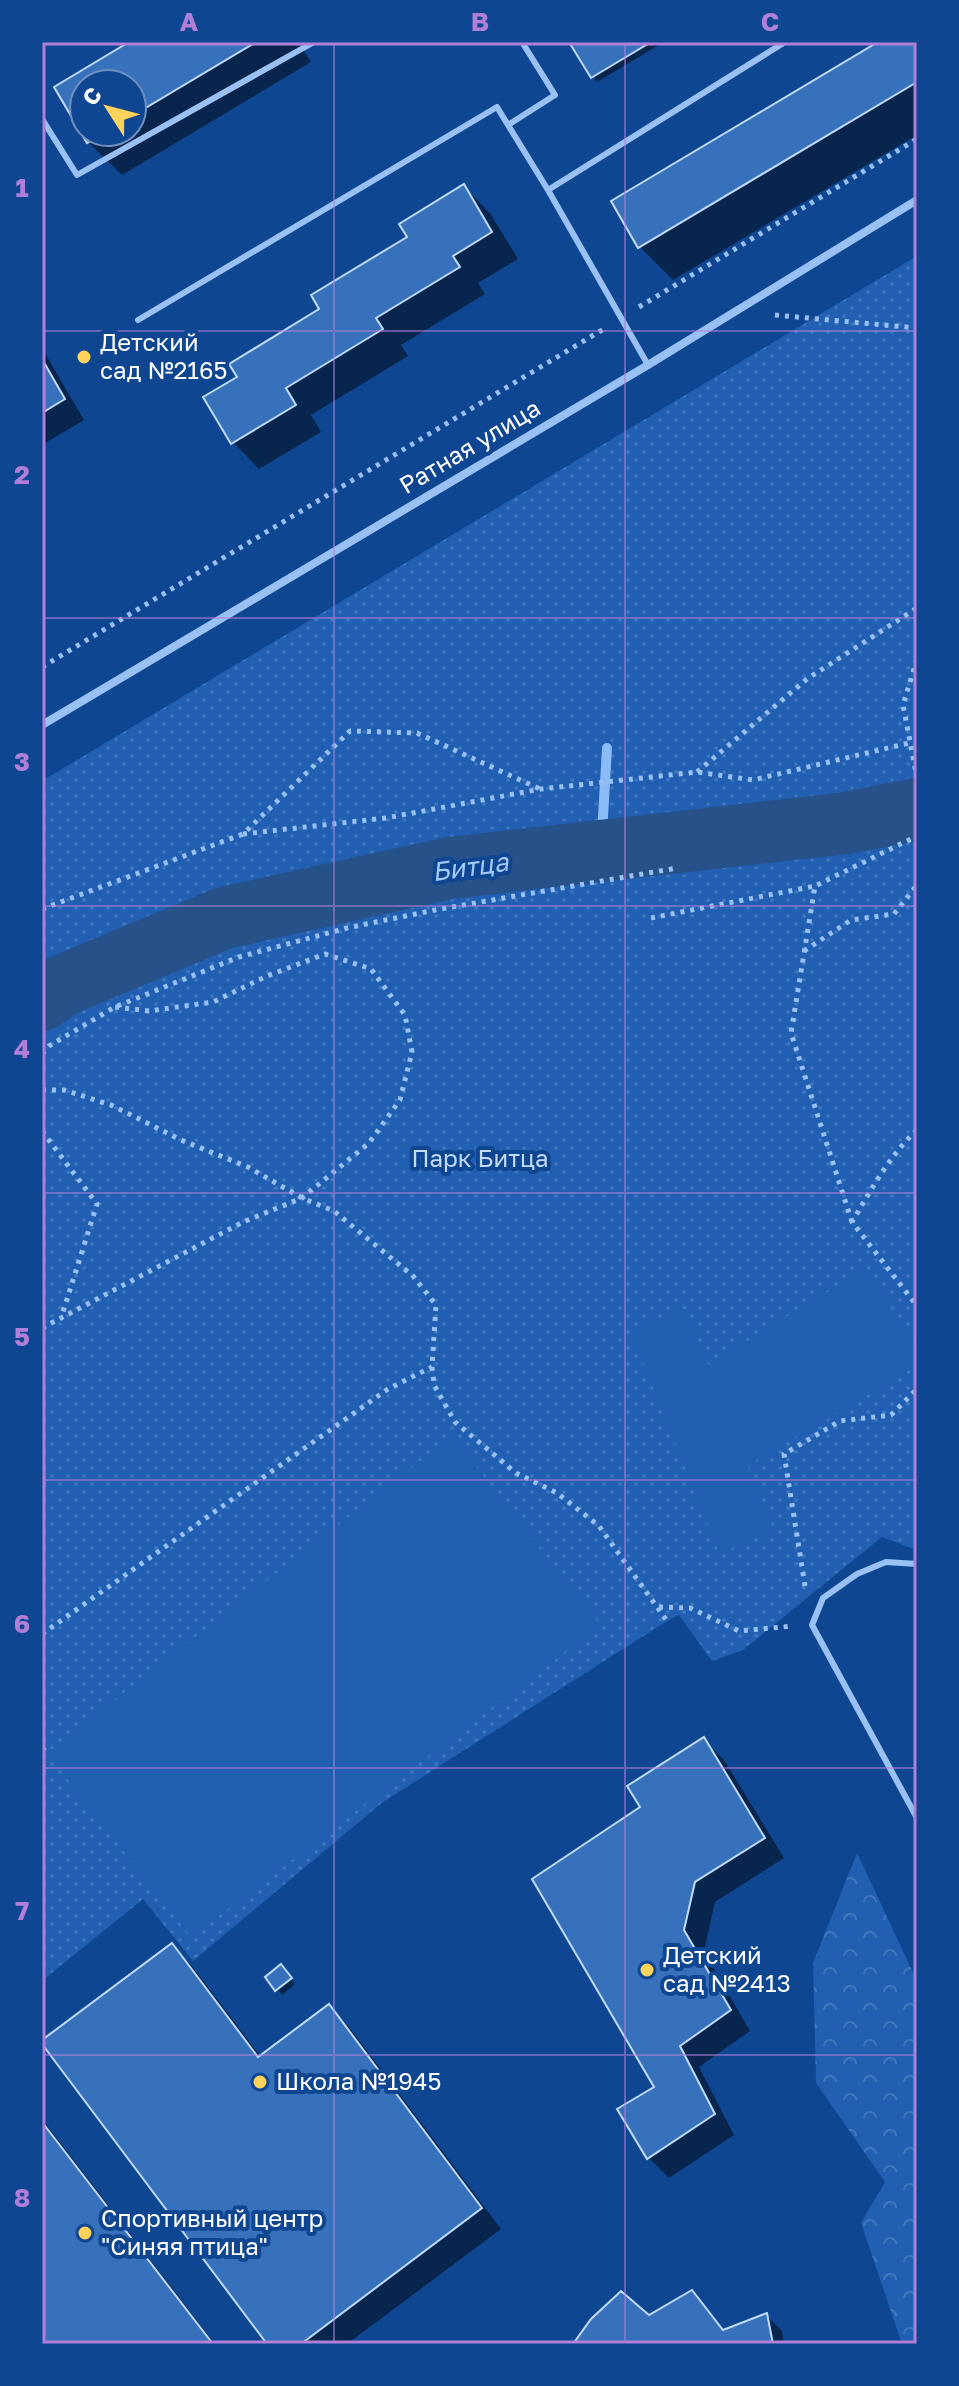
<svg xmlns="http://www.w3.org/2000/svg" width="959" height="2386" font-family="'Golos Text',sans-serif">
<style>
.forest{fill:url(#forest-crowns)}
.park{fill:url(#park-dots)}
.pitch{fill:#205fb1}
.shadow{fill:#0007;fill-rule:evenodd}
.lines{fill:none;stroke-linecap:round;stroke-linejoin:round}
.stream{stroke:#8bbcf8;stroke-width:10}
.river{stroke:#275189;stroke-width:62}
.building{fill:#3770bb;stroke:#c1dcfe;stroke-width:2}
.path{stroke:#99c1f4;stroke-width:5;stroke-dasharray:4 6;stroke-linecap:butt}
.lane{stroke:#99c1f4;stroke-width:6}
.street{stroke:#99c1f4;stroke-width:8}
.grid{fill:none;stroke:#b080d9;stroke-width:2;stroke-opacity:0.55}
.poi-dot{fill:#ffd25c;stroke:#0f4692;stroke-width:3}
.labels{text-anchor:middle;stroke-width:8;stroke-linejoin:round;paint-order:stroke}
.poi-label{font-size:24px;fill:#fff;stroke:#0f4692;text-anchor:start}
.street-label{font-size:24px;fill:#fff;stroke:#0f4692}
.park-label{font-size:24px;fill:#c1dcfe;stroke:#0f4692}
.water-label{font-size:26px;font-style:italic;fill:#a5cbfb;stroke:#0f4692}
.neatline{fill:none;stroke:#b080d9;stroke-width:3}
.grid-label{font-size:26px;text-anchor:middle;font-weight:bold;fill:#b080d9}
</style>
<defs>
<pattern id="forest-crowns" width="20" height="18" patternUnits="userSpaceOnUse" patternTransform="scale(2)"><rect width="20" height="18" fill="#205fb1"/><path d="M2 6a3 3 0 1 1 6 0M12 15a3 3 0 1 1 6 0" fill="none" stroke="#4177bd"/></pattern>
<pattern id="park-dots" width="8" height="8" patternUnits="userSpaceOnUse" patternTransform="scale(2)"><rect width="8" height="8" fill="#205fb1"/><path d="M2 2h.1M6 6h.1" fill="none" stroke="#4177bd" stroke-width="1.8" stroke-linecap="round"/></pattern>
</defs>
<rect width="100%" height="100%" fill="#0f4692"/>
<!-- forest -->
<path class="forest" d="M857,1853L917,1981V2344H902L861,2223L885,2182L816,2083L813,1963Z"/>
<!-- park -->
<path class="park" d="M917,256V1550L882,1537L743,1650L712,1661L679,1615L667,1621L383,1802L193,1961L143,1899L42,1981V781Z"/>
<!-- pitch -->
<path class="pitch" d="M867,1268L917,1351V1366L748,1465L774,1531L719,1553L630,1331L684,1308L708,1365Z
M452,1436L600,1625L191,1937L47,1753Z"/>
<!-- shadow -->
<path class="shadow" d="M133,42H298L311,62L122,175L88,142L56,88ZM84,84H132V132H84Z
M571,42H664L597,82Z
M882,42H917V135L673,280L640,247Z
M464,187L490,213L518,259L478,283L485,294L401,345L408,356L311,415L321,432L259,469L233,442L240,377L410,238Z
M42,348L84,420L42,445Z
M704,1740L724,1760L784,1858L715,1902L704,1952L750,2031L699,2067L734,2135L669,2178L649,2158L620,2110L657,2088L643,1807Z
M171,1945L192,1966L261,2057L329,2006L349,2027L501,2229L347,2344H270Z
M285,1971L295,1984L282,1995L268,1977Z
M42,2119L215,2344H42Z
M692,2293L725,2331L766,2315L782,2331L784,2344H575L649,2318Z"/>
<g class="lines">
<!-- stream -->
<path class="stream" d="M601,851L607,748"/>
<!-- river -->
<path class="river" d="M42,1000L59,987L224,918L450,868L847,823L917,809"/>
</g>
<!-- building -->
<path class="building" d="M129,42H256L132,116V84H84V132H105L87,143L54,87Z
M569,42H651L591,78Z
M878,42H917V82L638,248L611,201Z
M464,184L492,232L453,256L460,267L376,318L383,329L286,388L296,405L231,444L203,397L237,377L229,364L319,309L311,295L407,237L399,224Z
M42,359L65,399L42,413Z
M704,1737L765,1838L695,1882L684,1930L731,2010L680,2046L715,2114L647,2159L617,2109L654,2087L532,1879L640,1807L627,1786Z
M172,1943L258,2057L329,2004L482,2208L301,2344H267L42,2044V2040Z
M281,1964L292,1978L275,1991L265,1977Z
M42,2122L213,2344H42Z
M692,2290L723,2330L767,2313L773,2344H573L591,2319L621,2291L649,2315Z"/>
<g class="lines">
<!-- path -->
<path class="path" d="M639,307L917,139
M775,315L917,328
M917,659L903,705L917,778
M42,667L607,327
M697,772L807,679L917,608
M243,834L386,818L541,789L697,772L753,780L909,743
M42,909L243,834L350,731L417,733L540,789
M651,918L815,886
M804,951L851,920L894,914L917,885
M42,1054L49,1046L115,1007L239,957L347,928L435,910L677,868
M42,1090H64L111,1105L181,1140L248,1167L302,1198L334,1211L413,1276L436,1305L432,1367L434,1385L455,1422L516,1473L557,1493L599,1526L667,1621
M917,1130C889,1156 871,1190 852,1222L917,1306
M42,1131L97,1204L62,1315
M852,1222L791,1033L815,886L917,836
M42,1328L243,1222L302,1198L369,1143L400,1100L412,1052L405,1015L371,969L325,954L267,976L213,1002L149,1011L115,1007
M805,1586L784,1454L840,1421L891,1415L917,1389
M659,1607L690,1608L739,1631L793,1626
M42,1634L388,1389L432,1367
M42,1748L47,1753"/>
<!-- lane -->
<path class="lane" d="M42,119L77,175L314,42
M508,125L555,95L522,42
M138,320L497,107L548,190
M648,365L548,190L785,42
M917,1564L886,1562L857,1574L823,1598L812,1625L917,1818"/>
<!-- street -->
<path class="street" d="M42,725L648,365L917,200"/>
</g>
<!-- grid -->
<path class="grid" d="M334,42V2344M625,42V2344M42,331H917M42,618H917M42,906H917M42,1193H917M42,1480H917M42,1768H917M42,2055H917"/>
<!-- markers -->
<g class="poi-dot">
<circle cx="84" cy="357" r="8"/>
<circle cx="647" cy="1970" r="8"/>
<circle cx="260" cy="2082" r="8"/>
<circle cx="85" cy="2233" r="8"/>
</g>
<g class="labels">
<!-- poi labels -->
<g class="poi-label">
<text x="100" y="351">Детский<tspan x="100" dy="28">сад №2165</tspan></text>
<text x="663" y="1964">Детский<tspan x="663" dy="28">сад №2413</tspan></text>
<text x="276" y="2090">Школа №1945</text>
<text x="101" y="2227">Спортивный центр<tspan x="101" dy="28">"Синяя птица"</tspan></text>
</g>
<!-- street labels -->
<g class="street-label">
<text transform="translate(470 447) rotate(-31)" y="8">Ратная улица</text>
</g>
<!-- park labels -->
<g class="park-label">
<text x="480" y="1167">Парк Битца</text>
</g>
<!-- water labels -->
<g class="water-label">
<text transform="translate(470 867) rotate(-8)" y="9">Битца</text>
</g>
</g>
<!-- border -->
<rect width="959" height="2386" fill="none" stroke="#0f4692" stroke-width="88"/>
<!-- north arrow -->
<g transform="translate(108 108) rotate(306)"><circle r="38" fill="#0f4692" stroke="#6f90be" stroke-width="2"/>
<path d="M0-6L14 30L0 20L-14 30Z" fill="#ffd25c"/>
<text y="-12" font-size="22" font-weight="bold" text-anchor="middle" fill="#ffffff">С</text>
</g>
<rect x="44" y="44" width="871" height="2298" class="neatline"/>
<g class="grid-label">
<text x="189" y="31">A</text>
<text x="480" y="31">B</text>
<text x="770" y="31">C</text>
<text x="22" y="197">1</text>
<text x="22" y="484">2</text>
<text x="22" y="771">3</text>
<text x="22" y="1058">4</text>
<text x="22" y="1346">5</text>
<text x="22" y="1633">6</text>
<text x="22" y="1920">7</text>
<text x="22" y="2207">8</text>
</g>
</svg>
